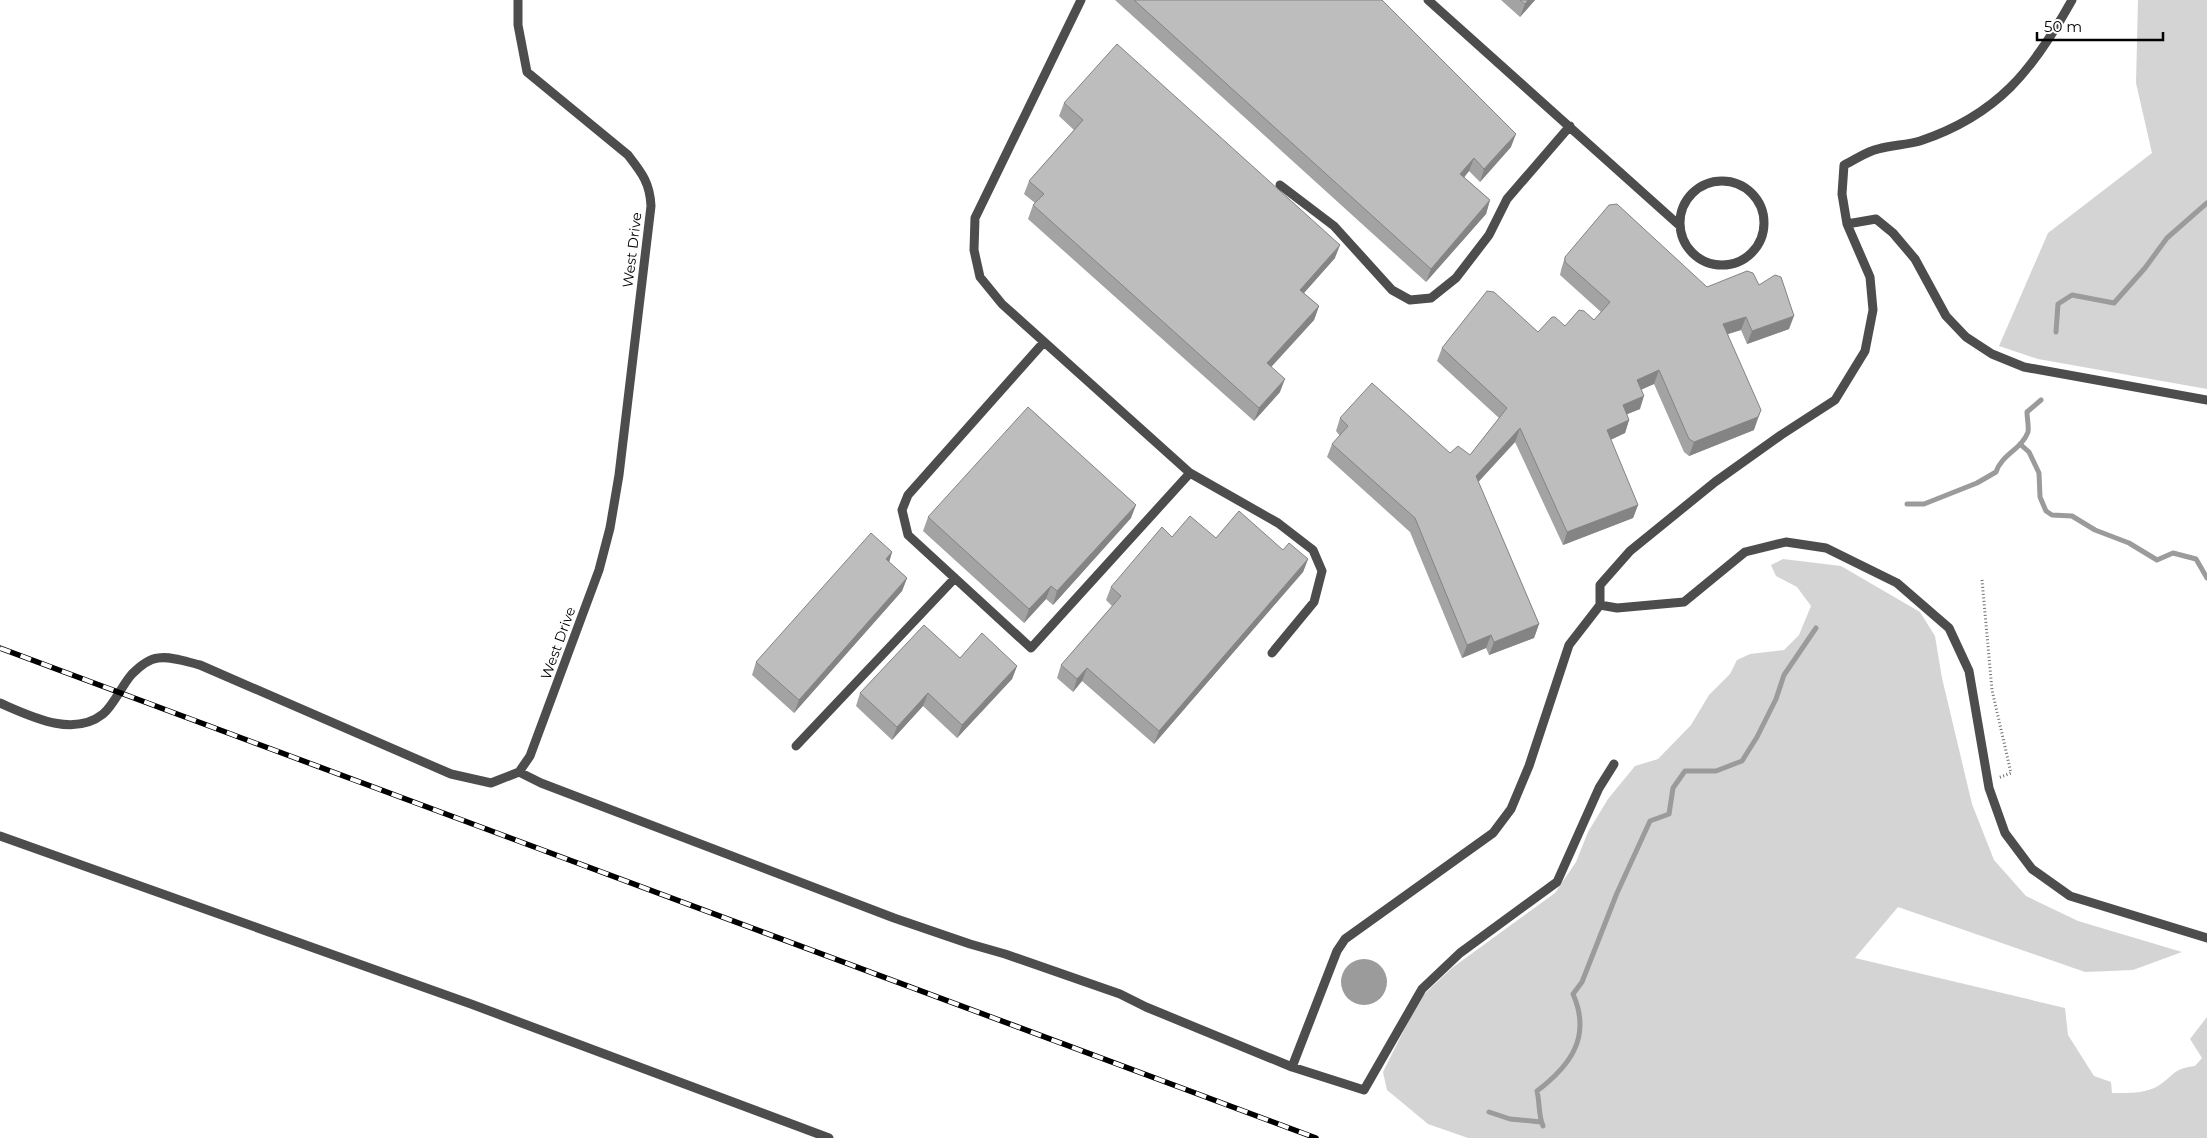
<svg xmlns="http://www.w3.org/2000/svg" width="2207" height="1138" font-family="Montserrat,sans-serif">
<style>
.green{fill:#d4d4d4}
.water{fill:#9b9b9b}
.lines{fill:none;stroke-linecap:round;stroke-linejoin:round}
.stream{stroke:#9b9b9b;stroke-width:5}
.path{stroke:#6f6f6f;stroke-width:3;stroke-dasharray:1 2.5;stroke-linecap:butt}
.minor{stroke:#4d4d4d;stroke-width:9}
.rail-casing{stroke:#000;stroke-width:5.5}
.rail{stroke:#fff;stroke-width:4;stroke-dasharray:11;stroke-linecap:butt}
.wall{fill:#a3a3a3}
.shaded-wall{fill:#848484}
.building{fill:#bdbdbd;stroke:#848484}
.labels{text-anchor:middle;stroke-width:4;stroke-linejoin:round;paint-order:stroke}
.street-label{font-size:14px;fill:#000;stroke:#fff}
</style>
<rect width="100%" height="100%" fill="#fff"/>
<!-- green -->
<path class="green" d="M2138,0H2207V389L2038,359L1999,346L2048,233L2152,153L2136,83Z
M1783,559L1841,566L1920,612L1935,636L1942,678L1972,804L1994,860L2026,896L2078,921L2182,952L2133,970L2085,972L1898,907L1855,958L2065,1008L2068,1035L2094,1076L2111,1082L2112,1093C2127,1093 2144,1094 2158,1086C2175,1075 2172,1069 2195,1066L2202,1058L2190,1039L2207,1017V1138H1468L1428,1124L1387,1090L1383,1072L1420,998L1452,968L1555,893L1576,862L1588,832L1608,799L1635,766L1658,759L1691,725L1709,695L1730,674L1737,660L1750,654L1784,650L1799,635L1811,606L1797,587L1776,576L1771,565Z"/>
<!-- water -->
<path class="water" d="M1341 982a23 23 0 1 1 46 0a23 23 0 1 1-46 0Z"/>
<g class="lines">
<!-- stream -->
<path class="stream" d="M2056,332L2058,304L2072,295L2114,303L2145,268L2167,238L2207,203
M2020,444L2029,452L2039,473L2040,497L2046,511L2052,515L2072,516L2095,530L2129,543L2157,560L2173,553L2196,559L2207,578
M1907,504H1924L1977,483L1996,472C2001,455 2022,449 2028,432C2029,427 2027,418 2027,412L2041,400
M1489,1112L1510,1119L1541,1122
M1543,1126C1538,1114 1540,1103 1537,1091C1570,1066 1592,1037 1573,994L1582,982L1617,893L1650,821L1669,814L1673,788L1685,771H1716L1742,761L1757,737L1776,699L1784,675L1816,628"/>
<!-- path -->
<path class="path" d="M1982,580L1992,690L2011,773L1998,778"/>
<!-- minor -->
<path class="minor" d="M1428,0L1680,226
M2072,0C2033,70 1998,115 1920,141C1906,145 1892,145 1878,149C1867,151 1855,160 1844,165L1842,194L1847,224L1870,277L1873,310L1865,351L1835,400L1781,435L1715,482L1630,551L1600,585V605L1617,608L1684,602L1745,552L1786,542L1826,548L1897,583L1949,628L1969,671L1989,788L2005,833L2032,869L2070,896L2207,938
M1680 223a42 42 0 1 1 84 0a42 42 0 1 1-84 0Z
M1280,185L1334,226L1392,290L1410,300L1431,298L1456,278L1489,235L1507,199L1570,126
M1847,224L1876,219L1893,233L1915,259L1946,316L1966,337L1992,354L2024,367L2207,400
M1044,342L908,495L902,510L908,535L1031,648L1190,473L1002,304L980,277L974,250L975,218L1081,0
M1190,473L1278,523L1313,550L1322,571L1314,602L1272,653
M0,703C30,716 73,738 103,714C114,705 122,685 132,674C139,667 148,659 158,658C172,656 187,662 200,665L451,774L491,783L519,772L530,756L599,570L610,528L619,475L651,206C650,183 642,173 628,155L527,72L518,25V0
M796,746L955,578
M519,772L541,783L894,918L970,944L1005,954L1120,994L1146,1007L1292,1067L1364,1090L1422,989L1460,953L1557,882L1599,788L1614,764
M0,836L471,1004L829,1138
M1292,1067L1337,951L1345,939L1493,833L1511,809L1529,766L1569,645L1600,605"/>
<defs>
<path id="rail" d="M0,648L1316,1138"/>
</defs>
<!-- rail casing -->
<use href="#rail" class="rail-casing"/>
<!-- rail -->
<use href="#rail" class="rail"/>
</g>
<!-- wall -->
<path class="wall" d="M1115,0H1382L1511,147L1480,182L1469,171L1464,177L1490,200L1486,214L1426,282Z
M1501,0H1535L1520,17Z
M1064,103L1335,258L1304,293L1319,306L1314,320L1271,367L1280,392L1254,421L1028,219L1033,205L1035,203L1024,194L1029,181L1074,130L1059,116Z
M1565,257L1707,287L1759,285L1789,329L1747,344L1741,330L1728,334L1754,430L1689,456L1684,452L1654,384L1641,389L1640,409L1627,414L1629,420L1625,433L1610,440L1638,505L1633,518L1563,545L1515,442L1478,482L1539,624L1534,638L1489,655L1486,648L1462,658L1410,532L1327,457L1332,444L1340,436L1336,431L1340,418L1450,453L1470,455L1499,418L1437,361L1442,348L1538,332L1594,320L1601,312L1560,275L1561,270Z
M928,517L1131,518L1053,605L1046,599L1024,623L923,531Z
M1172,537L1216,538L1283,550L1308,559L1303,572L1154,744L1082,681L1073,692L1057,678L1061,665L1112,606L1106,600L1111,587Z
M892,552L889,562L907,578L902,591L794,713L752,675L756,662Z
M960,658L1017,666L1012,679L957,738L923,706L892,740L856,706L860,693Z"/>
<!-- shaded-wall -->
<path class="shaded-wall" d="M1528,0H1535L1520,17L1525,4Z
M1516,134L1511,147L1480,182L1484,169Z
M1474,158L1469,171L1456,188L1460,174Z
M1490,200L1486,214L1426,282L1431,269Z
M1340,245L1335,258L1295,303L1300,290Z
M1319,306L1314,320L1262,377L1267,363Z
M1794,316L1789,329L1747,344L1752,331Z
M1746,317L1741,330L1718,337L1723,324Z
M1659,370L1654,384L1632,394L1637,380Z
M1285,379L1280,392L1254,421L1259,408Z
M1644,396L1640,409L1618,418L1623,405Z
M1761,410L1754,430L1689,456L1694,442Z
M1629,420L1625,433L1602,444L1607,430Z
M1520,428L1515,442L1471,490L1476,476Z
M1136,505L1131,518L1053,605L1057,591Z
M1638,505L1633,518L1563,545L1567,532Z
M892,552L888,566L886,559Z
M1308,559L1303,572L1154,744L1159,731Z
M907,578L902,591L794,713L799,700Z
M1051,586L1046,599L1024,623L1029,609Z
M1539,624L1534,638L1489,655L1494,642Z
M1491,635L1486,648L1462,658L1467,645Z
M1017,666L1012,679L957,738L962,725Z
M1087,668L1082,681L1073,692L1077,679Z
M928,693L923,706L892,740L897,727Z"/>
<!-- building -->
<path class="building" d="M1134,0H1382L1516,134L1484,169L1474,158L1460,174L1490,200L1431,269Z
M1520,0H1528L1525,4Z
M1117,44L1340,245L1300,290L1319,306L1267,363L1285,379L1259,408L1033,205L1044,194L1029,181L1083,120L1064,103Z
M1617,204L1707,287L1747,271L1753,273L1759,285L1775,275L1781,277L1794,316L1752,331L1746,317L1723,324L1761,410L1758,417L1694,442L1689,439L1659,370L1637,380L1644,396L1623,405L1629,420L1607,430L1638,505L1567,532L1520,428L1476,476L1539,624L1494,642L1491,635L1467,645L1415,518L1332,444L1348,426L1340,418L1372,383L1450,453L1458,446L1470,455L1507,408L1442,348L1487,291L1494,292L1538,332L1552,317H1555L1565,326L1579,310L1584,311L1594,320L1610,302L1565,262V257L1609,205Z
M1028,407L1136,505L1057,591L1051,586L1029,609L928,517Z
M1239,511L1283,550L1289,543L1308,559L1159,731L1087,668L1077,679L1061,665L1121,596L1111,587L1162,527L1172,537L1190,516L1216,538Z
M871,533L892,552L886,559L907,578L799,700L756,662Z
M924,625L960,658L982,633L1017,666L962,725L928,693L897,727L860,693Z"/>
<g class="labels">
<!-- street labels -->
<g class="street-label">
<text transform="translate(632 250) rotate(-83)" y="5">West Drive</text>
<text transform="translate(558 643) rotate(-70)" y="5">West Drive</text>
</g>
</g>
<!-- scale -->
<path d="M2037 32v8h126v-8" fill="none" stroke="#000000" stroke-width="2.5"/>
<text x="2044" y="32" font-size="15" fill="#000000" stroke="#ffffff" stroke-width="4" paint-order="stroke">50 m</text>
</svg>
